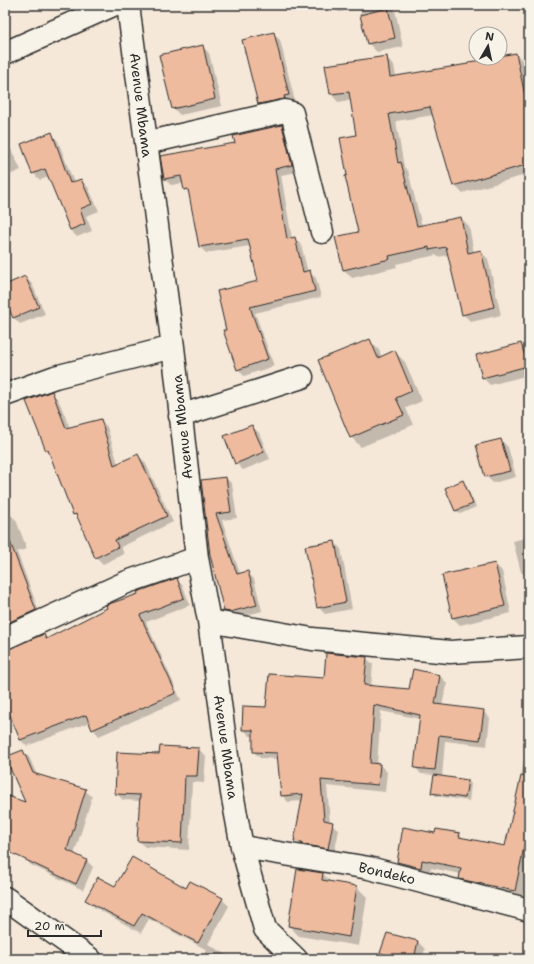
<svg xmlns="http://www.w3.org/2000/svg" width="534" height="964" font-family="'Shantell Sans',sans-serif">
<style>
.shadow{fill:#0003}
.building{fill:#eebb9f;stroke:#2b2b2b}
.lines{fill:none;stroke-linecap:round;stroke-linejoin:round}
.minor-casing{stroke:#2b2b2b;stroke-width:25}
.minor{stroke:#f7f3e8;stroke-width:22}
.labels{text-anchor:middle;stroke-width:3;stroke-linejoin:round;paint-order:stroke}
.street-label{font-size:14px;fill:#2b2b2b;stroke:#f7f3e8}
</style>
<rect width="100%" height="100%" fill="#f5e8d9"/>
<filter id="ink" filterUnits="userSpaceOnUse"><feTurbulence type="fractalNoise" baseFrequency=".025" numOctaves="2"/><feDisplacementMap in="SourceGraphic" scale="8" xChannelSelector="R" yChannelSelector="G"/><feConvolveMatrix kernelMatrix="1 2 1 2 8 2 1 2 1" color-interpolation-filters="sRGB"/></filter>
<g filter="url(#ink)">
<!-- shadow -->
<path class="shadow" d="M332,5H394L403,47L377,52L368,43L360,8L339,12Z
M273,33L280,40L295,102L266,111L259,104L243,41Z
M202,46L209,53L222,106L180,115L173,108Z
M516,54L524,62L529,87V174L462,193L454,185L434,115L396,121L404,167L408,171L422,226L461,218L469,226L474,253L480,251L488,259L501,315L471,322L463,314L449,255L438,257L436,255L396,264L397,267L352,278L344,270L336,238L359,232L348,176L357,135L351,100L338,102L331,94L326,66L386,57L394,65L396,77L470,65L469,63Z
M282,126L288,132L298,172L281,175L292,239L295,238L301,245L308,272L316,278L321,297L255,313L274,366L244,376L238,369L227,330L259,282L250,246L206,253L200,247L191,195L185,189L184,183L171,185L164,179L236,144Z
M51,134L58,141L74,183L81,180L88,187L99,211L86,216L92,231L77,237L70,230L49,177L40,180L33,173Z
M5,137L21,170L5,177Z
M25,277L32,284L45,314L20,324L13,317L5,298V286Z
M369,340L379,350L382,357L395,352L405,362L422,401L406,408L413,425L361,447L351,437Z
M521,344L528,351L529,355V375L490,385L483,378L477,356Z
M52,393L58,399L70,428L101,420L107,427L118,464L138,455L145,462L173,522L121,547L124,554L103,564L96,557L79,519L74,514L51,455L47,450Z
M252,426L259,433L270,459L243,470L236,463Z
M501,440L508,447L516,477L493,483L486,476Z
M226,478L232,484L237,518L222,520L240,574L247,572L254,579L262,611L237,618L232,617L225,610L202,481Z
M463,482L466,485L476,507L460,514L456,511L447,488Z
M9,513L16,520L27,549L17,552L41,617L5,635V515Z
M529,537V579L521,572L513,541Z
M334,542L341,549L352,609L325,614L318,607Z
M495,564L502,571L511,613L460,625L453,618L443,576Z
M176,579L183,586L190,605L146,622L181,700L99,736L93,729L90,722L27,746L20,740L5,701V651L44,635L48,639Z
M366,658L373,664L371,687L409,690L413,670L440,676L447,683L442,706L483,711L490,718L487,746L445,741L442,777L468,780L471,784L469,801L436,796L432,793L435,775L421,774L415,767L420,719L381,711L377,765H380L387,772L385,792L327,786L330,823L339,830L334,855L302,847L295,840L303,801L288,802L282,795L279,759L260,758L254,752V736H250L243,729L267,708Z
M529,730V869L523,898L468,887L460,878L461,874L431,868L429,876L406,870L398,862L436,834H459L464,839L506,847L521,777Z
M198,749L206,756L204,783L192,782L189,850L145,847L138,840L140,801L123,800L116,793L160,756Z
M22,751L29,757L37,775L85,790L92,797L74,855L87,861L93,867L83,890L31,865L25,859L5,823V796L27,803Z
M323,874L331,882L357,887L367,897L359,946L299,936L289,926Z
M115,888L187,890L222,899L229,906L208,944L234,959H201L207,950L149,919L141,933L94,907L87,900Z
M387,934L418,942L425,949L422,959H388L382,953Z
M5,951L13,959H5Z
M60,954L68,959H57Z"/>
<!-- building -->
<path class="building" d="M388,8L395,38L367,44L360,15Z
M274,32L289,95L284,96L285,99L258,104L242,40Z
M203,45L215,99L172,109L159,55Z
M516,53L529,115V164L453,186L430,107L389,114L398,163L401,162L417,226L461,217L468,253L481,250L494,307L462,315L446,247L429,250V247L389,256L390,259L343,270L335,237L358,232L345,176L347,175L340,138L356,135L349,92L330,94L325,65L387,56L390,77L468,64V62L500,58V56Z
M282,125L292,165L275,169L287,239L295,237L303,272L310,270L315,291L250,307L268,359L237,370L223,330H226L217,291L258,281L248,239L199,247L188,189L184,190L181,176L164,179L160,156L235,143L233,136Z
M52,132L70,183L81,179L92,204L80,209L85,224L70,230L45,169L32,174L21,144Z
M25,276L39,307L13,318L5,300V285Z
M370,339L378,358L395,350L412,391L396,398L404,415L350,438L318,360Z
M521,343L528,366L482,378L476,355Z
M52,391L66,428L101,419L114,465L138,454L167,516L115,540L118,547L95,558L76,514L73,515L48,450L46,451L26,401Z
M252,425L264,452L235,464L224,436Z
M501,439L510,471L485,477L476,445Z
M226,477L231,512L216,514L237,574L248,571L257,605L230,612L224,611L210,555L201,480Z
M463,480L473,504L455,511L445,488Z
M5,534H7L36,610L5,624Z
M335,541L346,602L317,608L305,546Z
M495,563L505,606L452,618L442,575Z
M177,578L184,598L140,615L176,693L92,730L86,715L20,740L5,703V650L44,634L46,639L107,608L106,605L138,594L137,592Z
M326,653L367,657L364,685L409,689L413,669L440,675L435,704L484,710L480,740L439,735L435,770L414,768L420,715L374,705L370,763L380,764L378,785L321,780L324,820L333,822L328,849L301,844L302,842L294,841L303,794L281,796L277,753L253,752V730H242L243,706L266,707L269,674L324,678Z
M160,746L199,748L197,776H185L182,843L137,841L140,795L115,794L117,752L159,754Z
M23,750L33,773L86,789L67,850L87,860L76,884L5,850V795L25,802L5,757Z
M434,775L468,780L465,798L431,793Z
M521,776L529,777V838L526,837L515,891L459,879L461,868L422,860L421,868L397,862L403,827L435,833L436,829L460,833L459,837L505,846Z
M132,857L186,888L190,881L223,898L198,943L142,913L134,926L85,900L98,877L115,886Z
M297,869L323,873L322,880L357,886L349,937L288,926Z
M387,933L418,941L414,959H402L380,953Z"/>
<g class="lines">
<defs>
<path id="minor" d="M128,5L173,347L197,558L209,621L232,793L242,847L265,929L296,959
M5,53L113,5
M146,143L285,111L292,113L322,232
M5,395L55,377L173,347
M180,416L302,377
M209,621L312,639L450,652L529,647
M5,638L127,582L197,558
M242,847L369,868L529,910
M5,898L90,959"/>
</defs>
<!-- minor casing -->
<use href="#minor" class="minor-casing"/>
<!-- minor -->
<use href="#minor" class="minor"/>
</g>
</g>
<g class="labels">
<!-- street labels -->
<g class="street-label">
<text transform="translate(141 105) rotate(83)" y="5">Avenue Mbama</text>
<text transform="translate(182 427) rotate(-96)" y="5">Avenue Mbama</text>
<text transform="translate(226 747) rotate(82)" y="5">Avenue Mbama</text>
<text transform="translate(387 873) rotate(13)" y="5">Bondeko</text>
</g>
</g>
<!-- margin -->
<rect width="534" height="964" fill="none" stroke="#f7f3e8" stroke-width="20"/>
<rect x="10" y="10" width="514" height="944" fill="none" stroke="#2b2b2b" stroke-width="1.5" filter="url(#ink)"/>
<!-- north arrow -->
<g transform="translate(488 46) rotate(9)"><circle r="19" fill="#f7f3e8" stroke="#a5a39c"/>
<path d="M0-3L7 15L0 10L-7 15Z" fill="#2b2b2b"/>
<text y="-6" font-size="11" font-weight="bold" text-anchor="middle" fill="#2b2b2b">N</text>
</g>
<!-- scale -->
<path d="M28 930v6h73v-6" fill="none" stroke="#2b2b2b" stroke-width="2"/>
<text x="34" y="930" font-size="12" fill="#2b2b2b" stroke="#f7f3e8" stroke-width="3" paint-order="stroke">20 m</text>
</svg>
